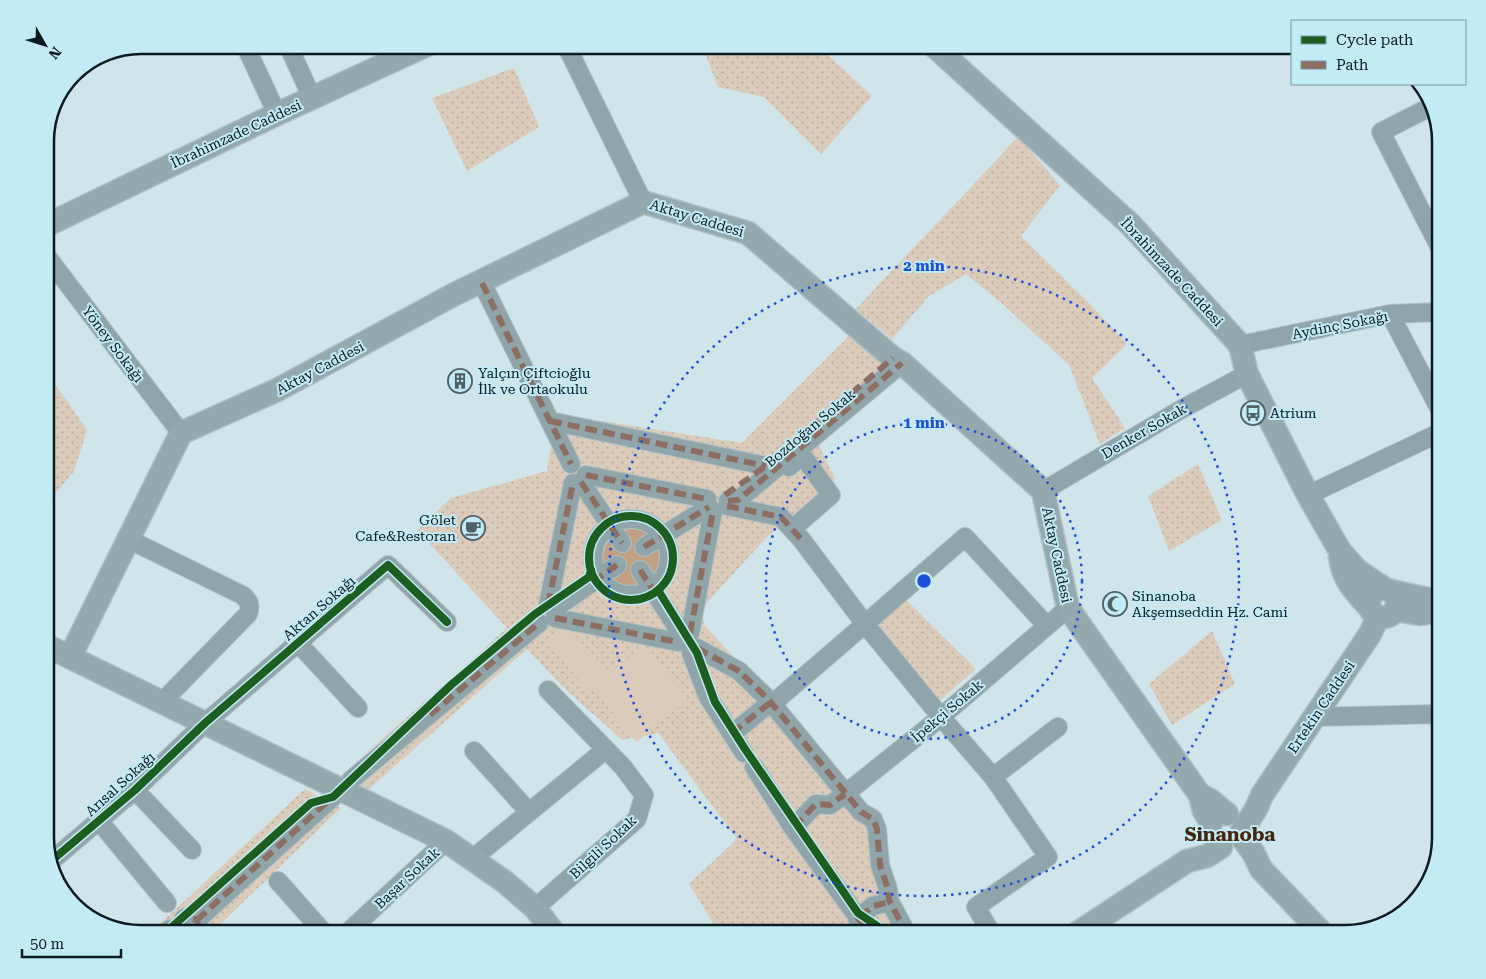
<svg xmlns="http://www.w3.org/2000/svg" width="1486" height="979" font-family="'Roboto Serif',serif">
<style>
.park{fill:url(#park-dots)}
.garden{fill:#dacbbb}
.water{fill:#c2a083}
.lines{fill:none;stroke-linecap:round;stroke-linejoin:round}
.minor-casing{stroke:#aebfc3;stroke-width:20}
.major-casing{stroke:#aebfc3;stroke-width:25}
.minor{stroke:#8fa5aa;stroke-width:18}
.major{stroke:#94a9ae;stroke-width:22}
.quiet{stroke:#8d6e63;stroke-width:6;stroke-dasharray:12 6;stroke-linecap:butt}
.cycleway-casing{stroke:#c3ebf6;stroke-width:11}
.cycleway{stroke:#1b5e20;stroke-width:8}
.ring{fill:none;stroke:#1d4ed8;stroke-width:2.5;stroke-dasharray:2.5 5}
.labels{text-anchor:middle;stroke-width:4;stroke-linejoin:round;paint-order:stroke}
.street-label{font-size:14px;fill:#0b1a1e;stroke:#c3ebf6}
.poi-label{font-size:14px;fill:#0b1a1e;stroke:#c3ebf6;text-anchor:start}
.district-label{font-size:19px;font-weight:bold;fill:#44250b;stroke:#c3ebf6}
.rim{fill:none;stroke:#0b1a1e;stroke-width:2.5}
.centre{fill:#1d4ed8;stroke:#c3ebf6;stroke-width:2.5}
.ring-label{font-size:15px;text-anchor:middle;font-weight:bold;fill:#1d4ed8;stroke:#c3ebf6;stroke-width:4;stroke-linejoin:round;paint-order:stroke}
</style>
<defs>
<pattern id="park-dots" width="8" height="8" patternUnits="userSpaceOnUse" patternTransform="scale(1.25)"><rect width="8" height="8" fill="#dacbbb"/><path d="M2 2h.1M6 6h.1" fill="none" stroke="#baaea0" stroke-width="1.8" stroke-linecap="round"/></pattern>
</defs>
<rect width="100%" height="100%" fill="#cfe5ea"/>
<!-- park -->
<path class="park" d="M702,45H817L872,96L821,154L764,97L718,87Z
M514,68L539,127L467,171L432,98Z
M1018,137L1060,185L1021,236L1089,303L1127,344L1092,378L1125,428L1100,444L1069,365L1005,306L966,274L929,296L892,339L856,309Z
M852,333L901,371L818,443L835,479L767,537L702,608L704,625L806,735L873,812L888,896L913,934H720L689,884L737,839L658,733L622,740L564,688L527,649L369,789L341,776L507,628L417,530L451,498L547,471L556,414L742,443Z
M45,370L87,430L74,471L46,505Z
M1198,464L1222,520L1169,551L1148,496Z
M904,598L976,669L939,701L869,621Z
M1212,631L1235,684L1172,725L1149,684Z
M305,789L341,808L210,934H149Z"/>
<!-- garden -->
<path class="garden" d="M567,626L606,671L587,689L548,644Z
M641,646L688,699L637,742L593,689Z"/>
<!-- water -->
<path class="water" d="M603 558a29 29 0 1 1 58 0a29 29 0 1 1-58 0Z"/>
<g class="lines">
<defs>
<path id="minor" d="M245,45L277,114
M288,45L312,98
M566,45L643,202
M1432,106L1381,132L1441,250
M45,254L181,433
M482,283L571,464
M1390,314L1441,412
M1240,345L1390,314L1441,312
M550,421L766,466
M789,467L802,455L831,495L792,529
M586,475L707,499
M581,482L622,543
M1043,491L1180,410L1247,374
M1308,495L1441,432
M728,501L738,500L902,363
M727,506L781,517L801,539L865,624L965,537L1047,626
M593 557a38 38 0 1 1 76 0a38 38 0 1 1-76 0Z
M128,539L242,595C249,600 251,606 248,614L161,703
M644,547L709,507
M640,570L682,635
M548,605L573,483
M554,609L617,565
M555,618L678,642
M690,633L713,511
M298,643L358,708
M697,648L739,671L769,700L861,812L873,819L877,829L880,865L888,889L889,900L907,934
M691,653L708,697L744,753
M772,704L865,624L941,717L993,777L1058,727
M1313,717L1441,714
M732,734L771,702
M474,751L529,812
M754,767L793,828L870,934
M351,780L539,623
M135,790L192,850
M99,821L167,903
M793,828L816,804L830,805L845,794L941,717L1068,608
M472,859L605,750
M50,862L135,790L205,723L388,565L447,622
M278,881L325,934
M535,908L637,819L644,795L623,767L548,690
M184,918L188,917L197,920L200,934
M857,918L873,906L889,902
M197,920L333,797
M170,934V929
M346,934L446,841
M992,934L976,907L1048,857L993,777"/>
<path id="major" d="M933,45L1131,225L1240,345L1247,374L1308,495L1340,551L1357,570L1385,589
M45,226L277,114L427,45
M1340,557C1343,579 1354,591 1369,607
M1369 603a14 14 0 1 1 28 0a14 14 0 1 1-28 0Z
M1391,591L1441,602
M1396,610L1420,614L1441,611
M45,645L446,841L505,882L535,908L555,934
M70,657L181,433L277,390L453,295L643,202L748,233L893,358L902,363L1043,491L1068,608L1200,795L1204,811L1211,823
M1200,795L1210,800L1227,814
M1242,831L1256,809L1262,795L1370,634L1378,617
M1241,836L1254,854L1261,869L1323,934
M1076,934L1187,861L1207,856L1221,847"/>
</defs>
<!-- minor casing -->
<use href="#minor" class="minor-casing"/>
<!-- major casing -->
<use href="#major" class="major-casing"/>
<!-- minor -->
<use href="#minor" class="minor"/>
<!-- major -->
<use href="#major" class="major"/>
<!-- quiet -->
<path class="quiet" d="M482,283L571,464
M550,421L766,466
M586,475L707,499
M581,482L622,543
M725,495L766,466L893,358
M728,501L738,500L902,363
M727,506L781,517L801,539
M644,547L709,507
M640,570L656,595
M593,582L617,565
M548,605L573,483
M555,618L678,642
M690,633L713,511
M697,648L739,671L769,700L861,812L873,819L877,829L880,865L888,889L889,900L907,934
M430,715L539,623
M732,733L771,702
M794,827L816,804L830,805L845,794
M857,917L870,934
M860,917L873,906L889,902
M193,919L197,920L200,934
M197,920L327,802"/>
<defs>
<path id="cycleway" d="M589 558a42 42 0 1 1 84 0a42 42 0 1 1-84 0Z
M658,590L697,653L715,702L745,749L858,913L889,934
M50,862L135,790L205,723L388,565L447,622
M164,934L311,803L333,797L451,685L535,614L589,577L591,570"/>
</defs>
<!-- cycleway casing -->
<use href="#cycleway" class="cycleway-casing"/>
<!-- cycleway -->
<use href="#cycleway" class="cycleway"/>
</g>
<!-- distance rings -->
<g class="ring">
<circle cx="924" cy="581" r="158"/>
<circle cx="924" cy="581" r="315"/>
</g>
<!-- icons -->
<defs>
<symbol id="building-ring" viewBox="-11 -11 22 22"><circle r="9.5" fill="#c3ebf6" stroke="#506165" stroke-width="1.5"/><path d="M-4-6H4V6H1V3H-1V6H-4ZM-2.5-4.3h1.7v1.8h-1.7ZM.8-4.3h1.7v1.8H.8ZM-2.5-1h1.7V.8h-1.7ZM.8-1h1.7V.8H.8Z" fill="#506165"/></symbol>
<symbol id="bus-ring" viewBox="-11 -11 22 22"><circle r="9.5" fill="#c3ebf6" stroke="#506165" stroke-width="1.5"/><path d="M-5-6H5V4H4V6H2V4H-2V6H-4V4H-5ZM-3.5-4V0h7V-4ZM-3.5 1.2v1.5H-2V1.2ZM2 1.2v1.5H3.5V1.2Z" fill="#506165"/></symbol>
<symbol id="cafe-ring" viewBox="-11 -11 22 22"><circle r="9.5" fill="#c3ebf6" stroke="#506165" stroke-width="1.5"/><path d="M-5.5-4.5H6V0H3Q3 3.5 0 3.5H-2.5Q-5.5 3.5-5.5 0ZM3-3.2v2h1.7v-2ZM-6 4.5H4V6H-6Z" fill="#506165"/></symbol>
<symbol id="mosque-ring" viewBox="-11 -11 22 22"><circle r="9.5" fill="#c3ebf6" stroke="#506165" stroke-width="1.5"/><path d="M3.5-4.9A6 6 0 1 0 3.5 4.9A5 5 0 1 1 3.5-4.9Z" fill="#506165"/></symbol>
</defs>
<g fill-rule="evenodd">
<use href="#building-ring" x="446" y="367" width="28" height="28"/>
<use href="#bus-ring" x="1239" y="399" width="28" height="28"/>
<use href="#cafe-ring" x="459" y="514" width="28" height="28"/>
<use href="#mosque-ring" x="1101" y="590" width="28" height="28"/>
</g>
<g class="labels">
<!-- street labels -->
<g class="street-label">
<text transform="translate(236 134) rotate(-25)" y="5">İbrahimzade Caddesi</text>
<text transform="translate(697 218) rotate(17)" y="5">Aktay Caddesi</text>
<text transform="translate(1172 272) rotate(47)" y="5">İbrahimzade Caddesi</text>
<text transform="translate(1340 325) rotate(-11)" y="5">Aydinç Sokağı</text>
<text transform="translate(113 344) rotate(53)" y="5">Yöney Sokağı</text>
<text transform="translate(320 368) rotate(-28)" y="5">Aktay Caddesi</text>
<text transform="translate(810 428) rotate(-40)" y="5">Bozdoğan Sokak</text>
<text transform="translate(1144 431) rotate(-30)" y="5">Denker Sokak</text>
<text transform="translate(1057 555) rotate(78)" y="5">Aktay Caddesi</text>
<text transform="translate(319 608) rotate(-41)" y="5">Aktan Sokağı</text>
<text transform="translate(1321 707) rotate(-56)" y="5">Ertekin Caddesi</text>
<text transform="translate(947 711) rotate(-40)" y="5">İpekçi Sokak</text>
<text transform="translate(120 784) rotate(-42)" y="5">Arısal Sokağı</text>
<text transform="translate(603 847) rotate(-43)" y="5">Bilgili Sokak</text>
<text transform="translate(407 878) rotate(-43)" y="5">Başar Sokak</text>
</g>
<!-- poi labels -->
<g class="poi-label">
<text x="478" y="378">Yalçın Çiftcioğlu<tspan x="478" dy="16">İlk ve Ortaokulu</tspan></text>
<text x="1270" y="418">Atrium</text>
<text x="456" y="525" text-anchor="end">Gölet<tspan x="456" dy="16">Cafe&amp;Restoran</tspan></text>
<text x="1132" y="601">Sinanoba<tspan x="1132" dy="16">Akşemseddin Hz. Cami</tspan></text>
</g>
<!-- district labels -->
<g class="district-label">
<text x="1230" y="841">Sinanoba</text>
</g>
</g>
<!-- crop -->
<path d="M0 0H1486V979H0ZM141 54H1345A87 87 0 0 1 1432 141V838A87 87 0 0 1 1345 925H141A87 87 0 0 1 54 838V141A87 87 0 0 1 141 54Z" fill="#c3ebf6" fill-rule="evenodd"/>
<path class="rim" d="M141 54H1345A87 87 0 0 1 1432 141V838A87 87 0 0 1 1345 925H141A87 87 0 0 1 54 838V141A87 87 0 0 1 141 54Z"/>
<circle cx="924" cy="581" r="8" class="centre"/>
<g class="ring-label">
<text x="924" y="271">2 min</text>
<text x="924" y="428">1 min</text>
</g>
<!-- legend -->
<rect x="1291" y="20" width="175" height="65" fill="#c3ebf6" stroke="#7997a0"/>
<rect x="1301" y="36" width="25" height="8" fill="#1b5e20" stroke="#7997a0"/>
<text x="1336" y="45" font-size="15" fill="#0b1a1e">Cycle path</text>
<rect x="1301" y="61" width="25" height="8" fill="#8d6e63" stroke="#7997a0"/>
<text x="1336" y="70" font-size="15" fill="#0b1a1e">Path</text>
<!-- north arrow -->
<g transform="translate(45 45) rotate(129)" stroke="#c3ebf6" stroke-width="4" paint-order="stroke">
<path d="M0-4L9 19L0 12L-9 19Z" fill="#0b1a1e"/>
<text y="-8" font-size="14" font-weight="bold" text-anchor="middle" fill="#0b1a1e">N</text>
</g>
<!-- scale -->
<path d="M22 949v8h99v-8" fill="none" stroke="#0b1a1e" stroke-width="2.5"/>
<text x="30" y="949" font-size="15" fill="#0b1a1e" stroke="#c3ebf6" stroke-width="4" paint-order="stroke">50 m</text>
</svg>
